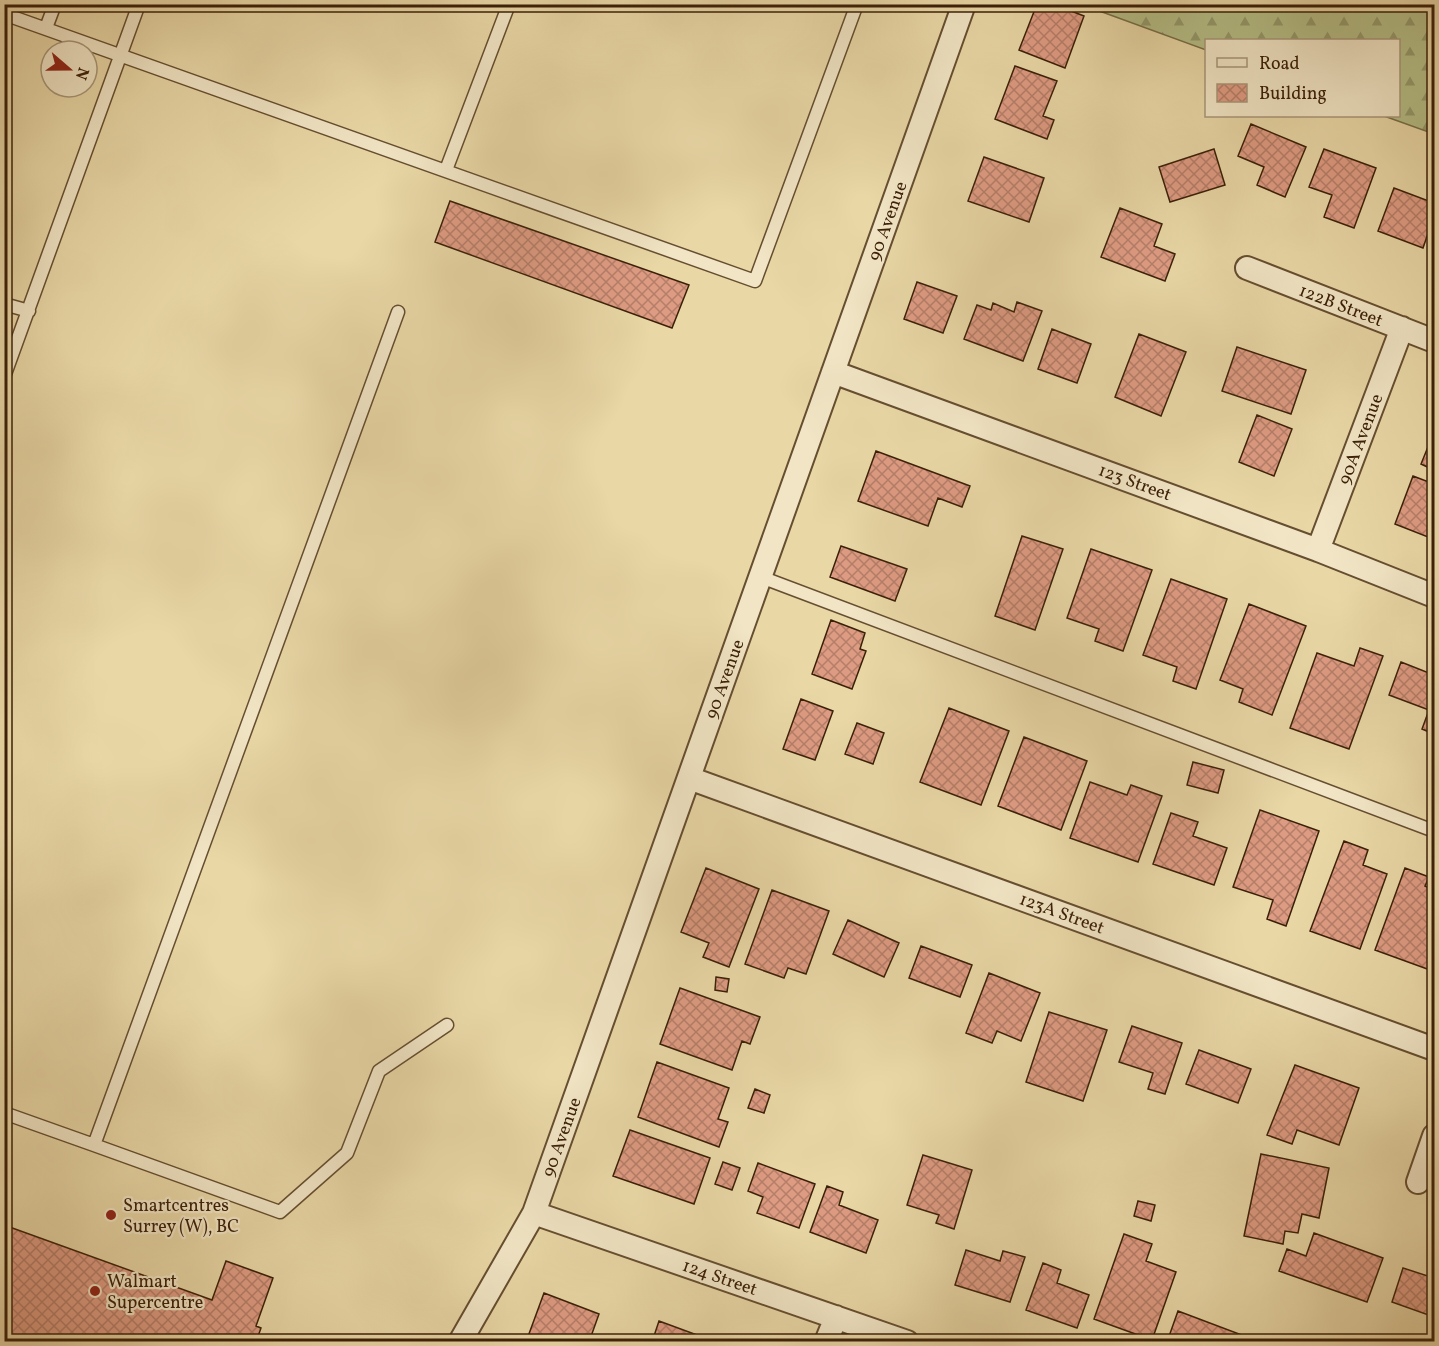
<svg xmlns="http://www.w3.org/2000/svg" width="1439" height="1346" font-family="Vollkorn,serif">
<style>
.forest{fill:url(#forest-firs);stroke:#786f48;stroke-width:1.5}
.building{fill:url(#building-cross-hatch);stroke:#3b2008;stroke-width:1.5}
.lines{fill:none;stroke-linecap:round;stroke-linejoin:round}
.service-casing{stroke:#664e30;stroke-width:15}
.minor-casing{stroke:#664e30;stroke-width:26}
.service{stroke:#f1e5c5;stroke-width:12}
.minor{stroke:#f1e5c5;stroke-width:22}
.poi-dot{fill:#8f2418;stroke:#f1e5c5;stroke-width:2}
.labels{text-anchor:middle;stroke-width:4.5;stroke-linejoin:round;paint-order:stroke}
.street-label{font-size:18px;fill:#3b2008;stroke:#f1e5c5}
.poi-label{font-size:18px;fill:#3b2008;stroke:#f1e5c5;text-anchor:start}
</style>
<defs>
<pattern id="forest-firs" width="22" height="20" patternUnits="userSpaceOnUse" patternTransform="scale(1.5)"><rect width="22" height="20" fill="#b5be87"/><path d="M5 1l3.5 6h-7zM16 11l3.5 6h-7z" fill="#949a6c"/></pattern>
<pattern id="building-cross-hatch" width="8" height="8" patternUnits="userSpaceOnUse" patternTransform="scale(1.5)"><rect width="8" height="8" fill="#de9b83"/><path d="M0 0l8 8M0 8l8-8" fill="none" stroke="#b57e69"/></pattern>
</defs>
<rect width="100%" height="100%" fill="#e9d7a6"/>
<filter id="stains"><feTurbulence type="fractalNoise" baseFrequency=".00333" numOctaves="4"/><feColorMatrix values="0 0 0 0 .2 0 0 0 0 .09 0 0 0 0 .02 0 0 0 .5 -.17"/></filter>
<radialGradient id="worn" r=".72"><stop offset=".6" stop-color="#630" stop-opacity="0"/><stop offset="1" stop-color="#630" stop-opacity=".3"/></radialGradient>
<!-- forest -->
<path class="forest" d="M1083,5H1434V134L1384,116H1398V40H1206V50Z"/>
<!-- building -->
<path class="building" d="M1037,4H1053L1084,16L1065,68L1019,50Z
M1015,66L1057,81L1043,116L1054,120L1047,139L995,119Z
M1251,124L1306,147L1285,197L1257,185L1264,167L1238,156Z
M1214,149L1225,185L1170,202L1159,167Z
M1324,149L1376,168L1354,228L1324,217L1332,195L1309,187Z
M984,157L1044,178L1029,222L968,201Z
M1394,188L1434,203V216L1423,248L1378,231Z
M450,201L689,285L672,328L435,242Z
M1120,208L1162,224L1154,246L1175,254L1165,281L1101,257Z
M917,282L957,296L943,333L904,319Z
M1017,302L1042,311L1023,361L964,339L977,305L991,310L993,303L1014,312Z
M1052,329L1091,344L1077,383L1038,369Z
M1139,334L1186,352L1161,416L1115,397Z
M1237,347L1306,370L1291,414L1222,391Z
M1257,415L1292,429L1274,476L1239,462Z
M1434,432V470L1421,464Z
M876,451L970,486L962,507L938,498L928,526L858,501Z
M1413,476L1434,484L1433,539L1395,524Z
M1022,536L1063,549L1035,630L995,616Z
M841,546L907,569L895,601L830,577Z
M1091,549L1152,570L1123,651L1095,641L1099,629L1067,618Z
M1171,579L1227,599L1196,689L1173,681L1177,667L1143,655Z
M1249,604L1306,626L1272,715L1239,702L1243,689L1220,680Z
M831,620L865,633L860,649L866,651L852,689L812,674Z
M1360,648L1383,656L1349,749L1290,728L1317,653L1354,666Z
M1401,662L1434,675V734L1422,729L1429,710L1389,695Z
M801,699L833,711L815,760L783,749Z
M949,708L1009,731L981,805L920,782Z
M857,723L884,733L873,764L845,754Z
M1024,737L1087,761L1061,830L998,806Z
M1193,762L1224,770L1218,793L1187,785Z
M1090,782L1127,795L1131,785L1162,796L1138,862L1070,838Z
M1260,810L1319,831L1286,926L1267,919L1273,900L1233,887Z
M1171,813L1198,822L1193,836L1227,848L1214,885L1153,864Z
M1344,841L1368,850L1363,865L1387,874L1360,949L1310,931Z
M706,868L759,889L729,967L703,957L709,943L681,932Z
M1405,868L1429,877L1425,886L1434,890V958L1430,970L1375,950Z
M772,890L829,911L806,974L788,968L784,978L745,964Z
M848,920L899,943L884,977L833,954Z
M921,946L972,965L960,997L909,978Z
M989,973L1040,993L1021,1041L997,1031L992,1043L966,1033Z
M716,977L729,979L727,992L715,990Z
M680,988L760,1017L750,1044L742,1041L732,1070L660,1044Z
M1049,1012L1107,1030L1083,1101L1026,1082Z
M1132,1026L1182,1043L1165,1094L1148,1089L1153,1073L1119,1062Z
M1199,1050L1251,1069L1238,1103L1186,1084Z
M657,1062L729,1088L718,1119L728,1122L719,1147L638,1117Z
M1295,1065L1359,1088L1339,1145L1297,1130L1292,1144L1267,1135Z
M755,1089L770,1095L764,1113L748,1108Z
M630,1130L710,1158L694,1204L613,1176Z
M1261,1154L1329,1168L1319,1218L1302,1214L1298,1233L1285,1231L1283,1244L1244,1236Z
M923,1155L972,1170L954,1229L936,1223L939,1215L907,1205Z
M723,1162L740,1168L732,1190L715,1184Z
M758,1163L815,1184L799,1228L757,1213L763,1197L748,1191Z
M827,1186L843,1192L839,1205L878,1220L866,1253L810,1232Z
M1138,1201L1155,1205L1151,1221L1134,1216Z
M4,1225L212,1300L226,1261L273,1278L256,1326L261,1328L256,1342H4Z
M1314,1233L1383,1258L1367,1302L1279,1271L1287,1249L1306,1256Z
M1124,1234L1152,1244L1146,1261L1176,1272L1152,1340L1094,1319Z
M966,1250L1000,1261L1003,1251L1025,1257L1010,1302L955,1285Z
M1043,1263L1061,1270L1057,1283L1089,1295L1077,1328L1026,1310Z
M1403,1268L1434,1278V1317L1392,1302Z
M544,1293L599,1314L589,1342H526Z
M1178,1311L1255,1340V1342H1167Z
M659,1321L716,1342H652Z"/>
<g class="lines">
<defs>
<path id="service" d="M4,14L755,281L857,4
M46,28L55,4
M446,170L509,4
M4,304L29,311
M4,377L139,4
M761,577L1434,831
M4,1113L94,1145L398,312
M94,1145L280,1212L347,1153L379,1071L447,1025"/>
<path id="minor" d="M1247,268L1434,341
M833,372L1318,550L1434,596
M1318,550L1402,328
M689,778L1434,1049
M1418,1182L1434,1136
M534,1213L907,1342
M460,1342L534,1213L964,4
M826,1342L836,1317"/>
</defs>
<!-- service casing -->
<use href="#service" class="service-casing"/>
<!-- minor casing -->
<use href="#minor" class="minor-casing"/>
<!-- service -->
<use href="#service" class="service"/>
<!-- minor -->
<use href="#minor" class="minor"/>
</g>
<!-- markers -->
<g class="poi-dot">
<circle cx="111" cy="1215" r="6"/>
<circle cx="95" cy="1291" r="6"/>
</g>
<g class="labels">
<!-- street labels -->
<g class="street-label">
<text transform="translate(887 221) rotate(-70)" y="6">90 Avenue</text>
<text transform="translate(1341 305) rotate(21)" y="6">122B Street</text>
<text transform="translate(1360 439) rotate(-69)" y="6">90A Avenue</text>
<text transform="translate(1135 482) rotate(20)" y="6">123 Street</text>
<text transform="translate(724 679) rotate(-70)" y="6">90 Avenue</text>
<text transform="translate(1062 913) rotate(20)" y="6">123A Street</text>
<text transform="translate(561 1137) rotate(-70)" y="6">90 Avenue</text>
<text transform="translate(720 1277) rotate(19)" y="6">124 Street</text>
</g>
<!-- poi labels -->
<g class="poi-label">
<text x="123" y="1211">Smartcentres<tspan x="123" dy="21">Surrey (W), BC</tspan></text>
<text x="107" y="1287">Walmart<tspan x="107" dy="21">Supercentre</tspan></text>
</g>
</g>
<!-- margin -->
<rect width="1439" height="1346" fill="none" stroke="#e9d7a6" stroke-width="24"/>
<rect x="6" y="6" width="1427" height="1334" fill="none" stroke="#3b2008" stroke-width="3"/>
<rect x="12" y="12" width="1415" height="1322" fill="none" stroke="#3b2008" stroke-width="1.5"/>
<!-- legend -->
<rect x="1205" y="39" width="195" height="78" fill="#f1e5c5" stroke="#a89679" stroke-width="1.5"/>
<rect x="1217" y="58" width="30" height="9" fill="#f1e5c5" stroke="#a89679" stroke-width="1.5"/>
<text x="1259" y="69" font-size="18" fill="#3b2008">Road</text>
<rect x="1217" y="84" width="30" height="18" fill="url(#building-cross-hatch)" stroke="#a89679" stroke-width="1.5"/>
<text x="1259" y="99" font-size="18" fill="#3b2008">Building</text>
<!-- north arrow -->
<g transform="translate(69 69) rotate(110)"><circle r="28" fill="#f1e5c5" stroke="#a89679" stroke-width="1.5"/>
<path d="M0-4.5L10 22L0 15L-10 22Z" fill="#8f2418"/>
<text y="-9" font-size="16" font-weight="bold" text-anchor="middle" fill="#3b2008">N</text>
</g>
<rect width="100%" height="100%" filter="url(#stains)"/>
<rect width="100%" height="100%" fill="url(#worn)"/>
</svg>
